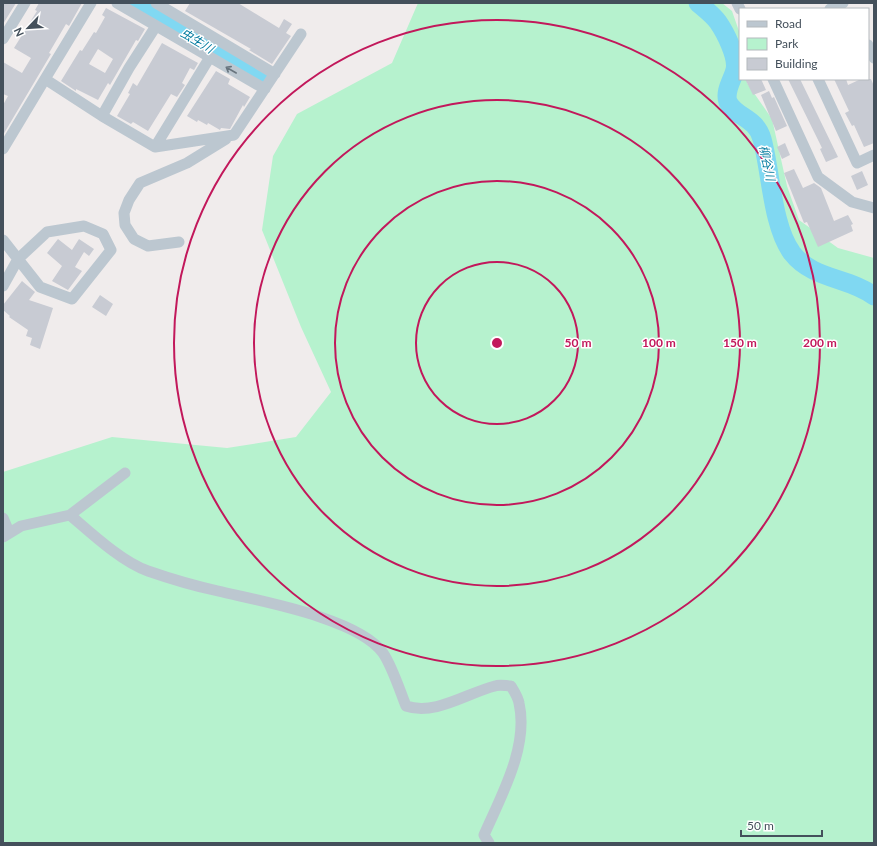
<svg xmlns="http://www.w3.org/2000/svg" width="877" height="846" font-family="Lato,'Noto Sans JP',sans-serif">
<style>
.green{fill:#b6f2ce}
.lines{fill:none;stroke-linecap:round;stroke-linejoin:round}
.river{stroke:#80d8f2;stroke-width:19}
.building{fill:#c8cbd3;fill-rule:evenodd}
.minor{stroke:#bcc7d0;stroke-width:11}
.oneway{stroke:#68747e}
.ring{fill:none;stroke:#c2185b;stroke-width:2}
.labels{text-anchor:middle;stroke-width:3;stroke-linejoin:round;paint-order:stroke}
.water-label{font-size:12px;font-style:italic;fill:#047ca0;stroke:#fff}
.centre{fill:#c2185b;stroke:#fff;stroke-width:2}
.ring-label{font-size:12px;text-anchor:middle;font-weight:bold;fill:#c2185b;stroke:#fff;stroke-width:3;stroke-linejoin:round;paint-order:stroke}
</style>
<rect width="100%" height="100%" fill="#f0ecec"/>
<!-- green -->
<path class="green" d="M418,3H722L732,11L740,34V79H747V83L772,119L787,186L799,220L838,248L874,258V843H3V472L112,437L227,448L296,437L331,392L301,327L262,230L273,156L297,114L392,63Z"/>
<g class="lines">
<!-- river -->
<path class="river" d="M134,3L261,78
M698,3C705,9 713,15 718,22C725,32 738,57 735,70C733,79 724,91 728,102C736,118 756,117 762,139C771,171 772,226 792,253C813,280 849,277 874,296"/>
</g>
<!-- building -->
<path class="building" d="M3,3H16L3,24Z
M39,3H82L69,26L66,24L49,53L51,54L3,135V105L8,96L3,94V62L22,73L31,58L14,48L37,11L35,10Z
M190,3H238L279,28L284,19L292,24L286,33L291,36L272,64L249,50L251,49L185,11Z
M106,8L145,29L138,41L136,40L110,85L108,83L98,100L76,89V91L61,81L80,50L82,51L94,32L96,33L105,17L102,15ZM98,49L113,59L105,73L89,64Z
M162,43L198,63L194,70L190,68L182,83L185,85L177,97L171,94L148,131L133,122L131,124L117,116L130,94L128,93L133,83L137,86Z
M216,71L230,79L228,84L250,97L244,107L243,105L230,129L221,128L220,130L208,123L207,125L198,120L197,122L187,116Z
M745,79H761L766,90L753,95Z
M788,79H800L838,157L826,162L820,149L822,148Z
M834,79H846L848,85L861,79H871L874,86V143L864,147L854,125L852,126L845,113L849,111Z
M769,91L772,98L774,97L787,126L776,131L761,95Z
M785,143L790,155L782,159L777,147Z
M794,169L803,188L814,183L821,188L834,221L848,215L853,224L851,225L853,231L818,247L807,222L804,223L784,173Z
M862,171L868,185L857,190L851,176Z
M58,239L72,250L79,239L94,249L89,256L84,252L75,267L82,271L68,290L52,281L62,266L47,253Z
M22,281L35,292L29,300L53,308L40,349L30,345L32,338L26,336L28,330L9,317L10,316L3,310V305Z
M100,295L113,304L106,316L92,307Z"/>
<g class="lines">
<!-- minor -->
<path class="minor" d="M117,3L265,89
M156,3L275,74
M737,3L740,9
M830,9L843,3
M3,39L25,3
M868,45L874,58
M45,79L91,3
M773,79L818,177L852,202L874,208
M818,79L857,163L874,155
M102,116L129,68L156,26
M155,147L210,57
M3,149L45,79L102,116L155,147L234,135L301,34
M3,240L40,287L72,299L111,250L103,234L84,226L47,232L18,259L3,286
M179,242L148,246L134,239L125,225L124,213L129,200L140,183L187,163L226,139
M70,515C91,533 122,562 148,571C171,579 195,586 218,591C259,601 358,618 383,653C392,666 400,691 406,706C435,716 467,693 495,686C500,684 506,686 511,686C514,691 518,697 519,703C529,747 501,796 484,835L489,843
M3,518L9,532
M3,537L21,526L70,515L125,473"/>
</g>
<!-- one-way arrows -->
<defs><path id="oneway-shaft" d="M-6 0H5M1.5-3L5.5 0L1.5 3" fill="none" stroke-width="1.6" stroke-linecap="round" stroke-linejoin="round"/></defs>
<use class="oneway" href="#oneway-shaft" transform="translate(231 70) rotate(-150)"/>
<!-- distance rings -->
<g class="ring">
<circle cx="497" cy="343" r="81"/>
<circle cx="497" cy="343" r="162"/>
<circle cx="497" cy="343" r="243"/>
<circle cx="497" cy="343" r="323"/>
</g>
<g class="labels">
<!-- water labels -->
<g class="water-label">
<text transform="translate(197 41) rotate(31)" y="4">虫生川</text>
<text transform="translate(767 163) rotate(78)" y="4">柳谷川</text>
</g>
</g>
<circle cx="497" cy="343" r="6" class="centre"/>
<g class="ring-label">
<text x="578" y="347">50 m</text>
<text x="659" y="347">100 m</text>
<text x="740" y="347">150 m</text>
<text x="820" y="347">200 m</text>
</g>
<!-- border -->
<rect width="877" height="846" fill="none" stroke="#44505b" stroke-width="8"/>
<!-- legend -->
<rect x="739" y="8" width="130" height="72" fill="#ffffff" stroke="#b4b9bd"/>
<rect x="747" y="21" width="20" height="6" fill="#bcc7d0" stroke="#b4b9bd"/>
<text x="775" y="28" font-size="12" fill="#44505b">Road</text>
<rect x="747" y="38" width="20" height="12" fill="#b6f2ce" stroke="#b4b9bd"/>
<text x="775" y="48" font-size="12" fill="#44505b">Park</text>
<rect x="747" y="58" width="20" height="12" fill="#c8cbd3" stroke="#b4b9bd"/>
<text x="775" y="68" font-size="12" fill="#44505b">Building</text>
<!-- north arrow -->
<g transform="translate(28 28) rotate(245)" stroke="#ffffff" stroke-width="3" paint-order="stroke">
<path d="M0-3L7 15L0 10L-7 15Z" fill="#44505b"/>
<text y="-6" font-size="11" font-weight="bold" text-anchor="middle" fill="#44505b">N</text>
</g>
<!-- scale -->
<path d="M741 830v6h81v-6" fill="none" stroke="#44505b" stroke-width="2"/>
<text x="747" y="830" font-size="12" fill="#44505b" stroke="#ffffff" stroke-width="3" paint-order="stroke">50 m</text>
</svg>
